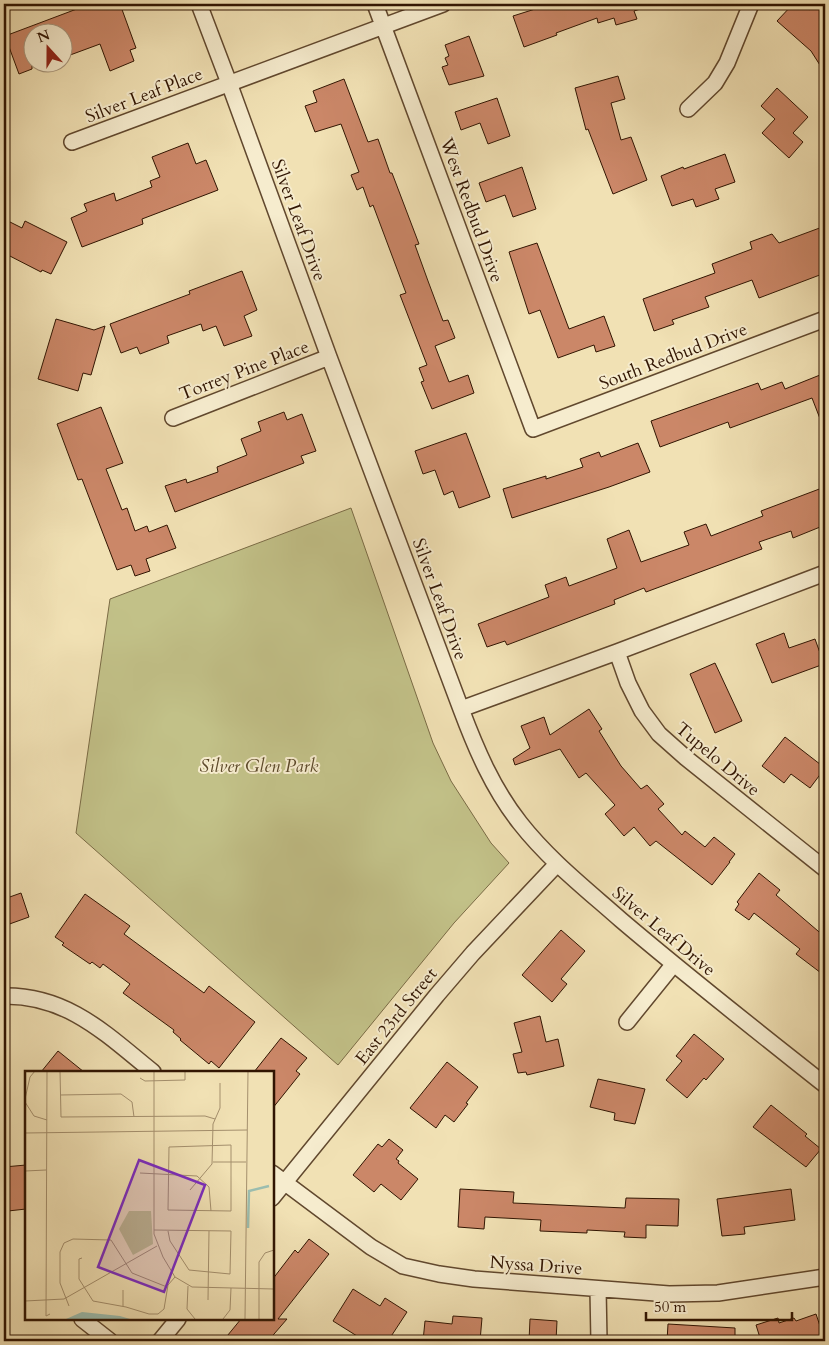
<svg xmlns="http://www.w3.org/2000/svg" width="829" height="1345" font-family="Cardo,serif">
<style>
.green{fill:#c2c188;stroke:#7a6b45}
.building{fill:#cb8768;stroke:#311502}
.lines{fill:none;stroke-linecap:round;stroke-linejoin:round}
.minor-casing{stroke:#61482e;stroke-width:18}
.minor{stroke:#f6ecce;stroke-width:15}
.labels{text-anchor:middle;stroke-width:4;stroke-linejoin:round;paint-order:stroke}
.street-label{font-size:18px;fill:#311502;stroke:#f6ecce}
.park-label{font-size:18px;font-style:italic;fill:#5c492a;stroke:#f6ecce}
.inset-river{fill:none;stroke:#9bbdaf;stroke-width:2.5}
.inset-road{fill:none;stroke:#a48f6d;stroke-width:1}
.view{fill:#7b2cbf;fill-opacity:0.15;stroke:#7b2cbf;stroke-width:2.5}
.inset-edge{fill:none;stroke:#311502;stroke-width:2.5}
</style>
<rect width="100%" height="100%" fill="#f1e1b4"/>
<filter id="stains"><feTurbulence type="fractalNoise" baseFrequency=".004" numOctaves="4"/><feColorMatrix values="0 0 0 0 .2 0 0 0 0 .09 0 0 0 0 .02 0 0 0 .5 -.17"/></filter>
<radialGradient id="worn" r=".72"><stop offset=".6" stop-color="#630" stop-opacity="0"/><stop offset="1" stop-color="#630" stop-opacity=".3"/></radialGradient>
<!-- green -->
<path class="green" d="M351,508L433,743L451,781L491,843L509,863L454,923L338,1065L76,833L110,599Z"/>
<!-- building -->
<path class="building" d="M90,4H120L136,48L130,50L134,61L110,71L100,44L62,58V32H32V69L19,74L5,36Z
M551,4H646L647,7L634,11L637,19L616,25L614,18L598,23L597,18L556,33L557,35L524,47L513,16Z
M793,4H803L810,10L816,4L825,12V73L811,51L777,21Z
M469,36L484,76L449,85L442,67L448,65L445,58L449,56L445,45Z
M618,76L625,99L611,103L621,140L631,137L647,180L613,194L588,129L586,130L575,88Z
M344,79L368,142L378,139L390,173H392L419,244L415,245L428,281L443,321L448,320L455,338L435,346L449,382L468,375L474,393L432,409L421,382L424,381L419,368L427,365L400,295L406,293L373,205L370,207L363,187L357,190L351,175L359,172L341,124L315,132L305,106L317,102L313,91Z
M777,88L808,117L793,133L803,142L789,158L762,133L775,119L761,106Z
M497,98L510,136L488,144L480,123L461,130L455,112Z
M188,143L196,164L206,160L218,190L142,219L143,224L82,247L71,218L87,211L84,204L114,193L116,201L152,187L150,181L160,177L152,157Z
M725,154L735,182L715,189L719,199L696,207L693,199L672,206L661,176L683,167L684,169Z
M522,167L536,209L513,217L505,195L486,202L479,183Z
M4,219L22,228L25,221L67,242L51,274L42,270L41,272L4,253Z
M825,226V273L759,298L752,280L705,297L709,307L672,320L674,324L654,331L643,299L715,273L712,264L752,249L750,242L772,234L779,243Z
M537,243L569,329L604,316L615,346L596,352L594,345L558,358L540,310L529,314L509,252Z
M242,271L257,310L244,316L252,336L224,346L216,326L203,331L201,324L167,336L169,343L140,354L137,347L121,353L110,324L190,294L189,291Z
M56,319L94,330L105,326L91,375L83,373L78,391L38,379Z
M825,373V428L824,429L812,398L730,428L728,422L660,447L651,421L758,383L761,390L782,382L785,389Z
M101,407L123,463L106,469L122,510L127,508L135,531L147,526L149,532L167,525L176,548L146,559L150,571L135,576L131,565L117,570L82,479L78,480L57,424Z
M284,412L287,420L302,414L316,451L301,456L304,463L175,512L165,486L186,479L187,483L218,472L217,467L247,455L241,439L261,431L258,422Z
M466,433L490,497L459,508L453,491L444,495L435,470L423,474L415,451Z
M638,443L650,472L609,487L512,518L503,489L546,476V479L583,467L580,459L599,452L601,457Z
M822,488L825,497V525L793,538L791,531L759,542L762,549L646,592L644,588L614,600L615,604L507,645L505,641L487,647L478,624L549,597L545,585L566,577L569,586L617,568L607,539L629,530L641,562L689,545L684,532L706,524L711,536L763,516L761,511Z
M784,633L789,648L815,639L824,664L772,683L756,644Z
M715,663L742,721L715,733L690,674Z
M589,709L602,729L599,731L621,766L641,789L647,785L664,804L658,809L682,835L685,831L705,847L714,837L735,854L729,862H730L712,885L656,841L650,846L634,827L624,836L605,814L615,805L586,773L579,778L560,749L515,765L513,759L530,748L521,726L544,717L550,735Z
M785,737L825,768L810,788L791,774L784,783L762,766Z
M759,873L780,890L776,895L825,937V976L796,954L800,949L754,913L749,920L735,910L739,904L737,902Z
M21,893L29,917L4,926V899Z
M85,894L130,926L124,934L204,993L209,986L255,1022L219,1068L211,1061L209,1064L180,1040L181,1039L173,1032L174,1030L123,993L130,984L103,964L100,968L92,962L90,964L62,945L64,943L55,937Z
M561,930L585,951L561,979L567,984L552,1002L522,975Z
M540,1016L546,1042L558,1039L564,1066L527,1075L526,1072L518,1073L513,1054L522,1052L514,1023Z
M694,1034L724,1059L706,1080L704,1078L687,1098L666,1080L682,1061L676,1056Z
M281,1038L307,1058L296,1071L300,1074L272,1109V1072H254Z
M58,1051L84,1072H41Z
M447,1062L478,1087L466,1103L468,1104L454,1122L445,1115L436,1128L410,1108Z
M598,1079L645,1089L635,1124L614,1120L615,1113L590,1107Z
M771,1105L807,1134L805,1136L821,1149L806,1167L753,1127Z
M389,1139L403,1150L396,1159L399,1161L398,1163L418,1179L401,1200L381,1184L374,1192L353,1175L378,1144L382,1147Z
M26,1165V1209L8,1211V1200L4,1201V1167Z
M460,1189L514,1192L513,1203L625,1208L626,1198L679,1199L678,1226L646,1225V1238L624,1237L625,1232L587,1230V1233L540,1231L541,1220L485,1217L484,1229L458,1227Z
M791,1189L795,1220L744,1227L745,1234L722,1236L717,1199Z
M309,1239L329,1254L278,1319H287L268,1341H223L241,1319H272V1280L295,1250L298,1253Z
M353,1289L380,1306L385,1298L407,1312L388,1341H365L333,1321Z
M816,1314L825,1341H761L756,1325L778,1318L779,1323L794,1318L796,1321Z
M453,1316L482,1318L480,1341H423L425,1321L452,1324Z
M530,1319L557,1321L556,1341H529Z
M668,1324L735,1328V1341H667Z"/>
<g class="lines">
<defs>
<path id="minor" d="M199,4L229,83L329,357L461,709C476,749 493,789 520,823C549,860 586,889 621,920C688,977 757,1031 825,1085
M375,4L533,429L825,319
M688,109L715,83L727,63L751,4
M72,142L443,4
M173,418L329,357
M617,652L628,683L642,711L659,734L686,758L825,869
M461,709L617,652L825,573
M4,996C68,995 107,1035 153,1072
M627,1022L673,965
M272,1173L371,1247L403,1266L439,1274L474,1279L669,1294L718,1293L825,1277
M272,1198L437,995L473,953L557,864
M598,1289L599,1341
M82,1319L110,1341
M160,1341L178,1319"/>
</defs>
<!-- minor casing -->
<use href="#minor" class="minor-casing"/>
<!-- minor -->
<use href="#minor" class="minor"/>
</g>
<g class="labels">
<!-- street labels -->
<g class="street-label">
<text transform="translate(144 95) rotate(-21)" y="6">Silver Leaf Place</text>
<text transform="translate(472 210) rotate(70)" y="6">West Redbud Drive</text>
<text transform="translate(299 220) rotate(70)" y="6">Silver Leaf Drive</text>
<text transform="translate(673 356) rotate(-21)" y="6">South Redbud Drive</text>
<text transform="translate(244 370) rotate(-21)" y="6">Torrey Pine Place</text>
<text transform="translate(440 599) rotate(70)" y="6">Silver Leaf Drive</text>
<text transform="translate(718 759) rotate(40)" y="6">Tupelo Drive</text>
<text transform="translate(664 931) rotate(40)" y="6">Silver Leaf Drive</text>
<text transform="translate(396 1016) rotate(-51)" y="6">East 23rd Street</text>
<text transform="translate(536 1265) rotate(4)" y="6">Nyssa Drive</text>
</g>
<!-- park labels -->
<g class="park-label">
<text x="259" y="772">Silver Glen Park</text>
</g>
</g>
<!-- overview -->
<g transform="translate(25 1071)">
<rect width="249" height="249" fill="#f1e1b4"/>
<path d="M104,140H126L128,173L108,184L94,158Z" fill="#c2c188"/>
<path d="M57,241L95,245L105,248H41Z" fill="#9bbdaf"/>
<path class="inset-river" d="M223,157L224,120L244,115"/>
<path class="inset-road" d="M22,0L21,245L25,243M35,0L36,46L180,45L190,48M54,0H73M129,0V163L138,186L150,206L167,216L249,218M115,7L120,10L160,9V0M35,24L96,23L107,31L109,46M0,28L5,6L10,0M0,31L9,45L22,49M0,62L222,59M206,74V140L143,139L144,76ZM188,91H221M0,100L21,99M115,102L172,105L184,116L186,140M165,119L187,93L188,53L195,37V12M129,159L206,160L205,203L164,199L145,170L143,160M57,187L54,188V208L68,230L101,236L124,243H133L139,238L143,214L150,206M163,215L162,238L170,248M98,219V235M183,229L184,160M0,230L39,228L132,175M44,235L35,212V181L39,172L48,168L86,169L107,202L142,216M198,248L205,239L206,217M220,248L223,0M234,248V191L240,182L249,179"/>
<path class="view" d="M114,89L180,114L139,221L73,196Z"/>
<rect width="249" height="249" class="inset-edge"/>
</g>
<!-- margin -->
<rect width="829" height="1345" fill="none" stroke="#f1e1b4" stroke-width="20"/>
<rect x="5" y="5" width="819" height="1335" fill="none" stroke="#311502" stroke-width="2.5"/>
<rect x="10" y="10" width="809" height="1325" fill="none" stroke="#311502"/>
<!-- north arrow -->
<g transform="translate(48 48) rotate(339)"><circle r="24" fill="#f6ecce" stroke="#a7967c"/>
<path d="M0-4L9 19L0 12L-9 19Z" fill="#8f2418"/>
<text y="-8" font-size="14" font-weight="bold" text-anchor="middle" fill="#311502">N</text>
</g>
<!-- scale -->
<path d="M646 1312v8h146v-8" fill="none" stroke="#311502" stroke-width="2.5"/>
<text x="654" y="1312" font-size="15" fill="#311502" stroke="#f6ecce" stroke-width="4" paint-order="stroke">50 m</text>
<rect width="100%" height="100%" filter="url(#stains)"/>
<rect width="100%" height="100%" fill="url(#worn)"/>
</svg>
